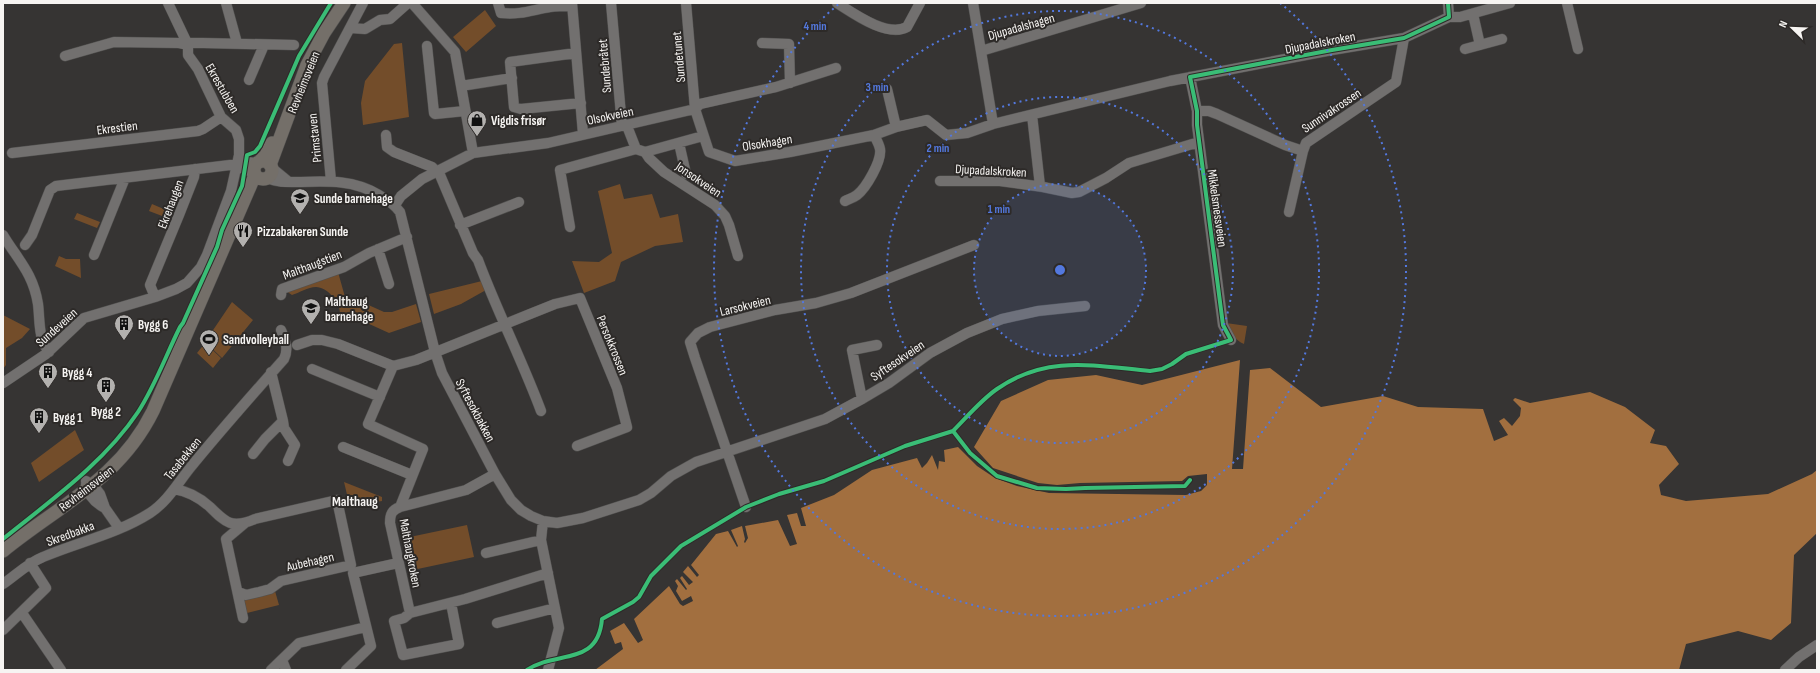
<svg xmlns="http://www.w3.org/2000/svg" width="1820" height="673" font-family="'Sofia Sans Condensed',sans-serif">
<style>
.green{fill:#734d2a}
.water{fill:#a26f3f}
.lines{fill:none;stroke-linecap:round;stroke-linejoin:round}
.minor-casing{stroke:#51504f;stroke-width:11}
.major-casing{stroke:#51504f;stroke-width:14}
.minor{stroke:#72706f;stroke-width:10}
.major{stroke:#746f69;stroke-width:13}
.cycleway-casing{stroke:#2d2a28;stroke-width:6}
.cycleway{stroke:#3abd76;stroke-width:4}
.ring{fill:none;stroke:#5378de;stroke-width:2;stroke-dasharray:2 4}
.labels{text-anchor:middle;stroke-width:4;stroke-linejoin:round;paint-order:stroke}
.street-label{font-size:13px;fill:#f6f4f2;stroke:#2d2a28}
.poi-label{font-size:13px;font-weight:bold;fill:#f6f4f2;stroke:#2d2a28;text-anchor:start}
.neighbourhood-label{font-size:14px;font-weight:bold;fill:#f6f4f2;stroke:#2d2a28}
.centre{fill:#5378de;stroke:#2d2a28;stroke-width:2}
.ring-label{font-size:12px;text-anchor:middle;font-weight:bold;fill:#5378de;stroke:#2d2a28;stroke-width:4;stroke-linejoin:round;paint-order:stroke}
</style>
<rect width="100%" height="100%" fill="#363433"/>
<!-- green -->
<path class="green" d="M485,10L496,26L466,52L453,37Z
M402,43L409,117L363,125L361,103L365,81L394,44Z
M620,184L624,199L652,194L660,218L678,214L683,242L655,246L621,262L615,281L584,293L572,261L599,262L612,253L598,191Z
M152,204L173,213L170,219L149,211Z
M77,213L100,222L97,228L74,219Z
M59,256L66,259H80L81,278L55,266Z
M338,272L345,297L347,300L353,298L384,312H392L416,304L421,322L389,333C373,326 357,317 340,313C340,302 327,287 316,287C308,287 299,293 292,295L286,291Z
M482,281L486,290L461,304L434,314L429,294Z
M232,302L253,320L222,358L205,342Z
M3,315L30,329L22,338L6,348V365L3,369Z
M1226,323L1247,326L1244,344C1235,341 1231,331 1226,323Z
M205,343L221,358L213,368L197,353Z
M75,430L84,450L39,482L31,463Z
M344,482L382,497V501L350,507Z
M467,525L474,557L413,570L405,538Z
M275,591L279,605L247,613L244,598Z"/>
<!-- water -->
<path class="water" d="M1240,360L1232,469H1243L1250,370L1270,368L1321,407L1383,396L1418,407L1483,409L1494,441L1508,435L1499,421L1504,418L1512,426L1520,416L1521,408L1513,400L1515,398L1530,403L1590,392L1625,407L1655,430L1650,443L1666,446L1679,464L1659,485L1661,495L1686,501L1768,494L1812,474L1817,470V533L1794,555L1791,623L1771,640L1738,631L1686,644L1679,670H595L623,649L621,642L615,644L610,631L624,623L638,643L643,640L634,619L669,586L680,604L683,606L693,601L691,596L682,601L676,591L678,586L675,581L677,579L686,590L687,589L680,578L682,576L689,585L693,582L683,572L688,566L697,577L699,575L691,565L716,534L728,531L737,547L738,546L731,530L742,526L745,539L744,542L745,543L748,538L745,526L778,520L790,546L797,544L787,515L797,513L801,526H806L801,508L834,495L872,470L917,458L922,468L927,463L932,455L938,470L939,461L945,462L944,450L958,447L977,466L995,478L1017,486L1049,493L1186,495L1201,491L1207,485V474L1188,476L1182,481L1080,483L1057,485L1038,483L993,468L974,447L1001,401L1048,380L1096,375L1142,385Z"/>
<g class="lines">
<defs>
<path id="minor" d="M168,3L188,45
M226,3L237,43
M412,3L455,52L473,153
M498,3L501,13C521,15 532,10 550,7C557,6 565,6 572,6
M572,3L583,134
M611,3L622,126
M686,3L695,109L709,152L735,161L790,152L874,135L896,127L927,120L946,135L967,133L993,124L1170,81L1332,50L1404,38L1449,17
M837,3C853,13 887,38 907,27L920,3
M973,3L993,124
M1448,3L1449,17
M1567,3L1578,49
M1473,14L1480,45
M1449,17H1460L1510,3
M351,28L365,29L380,20L390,19L408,3
M762,43L789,44L790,83
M427,46L434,113L435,114L465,111
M1465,49L1502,39
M981,51L1141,3
M576,53L510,62L514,107L521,109L581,103
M65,56L114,42L179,43L188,45
M1190,77L1197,111V125L1223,325L1231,340
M249,80L264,45
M461,86L512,78
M887,89L896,127
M1197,111H1209L1217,114L1285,145L1303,151L1306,143L1396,82L1404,38
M1032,115L1040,186
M627,126L636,149L645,152L649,158L664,172L715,205L725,216L729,225L738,256
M386,135L387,147L394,152L432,167L440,175L473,253L478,260C497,311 522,360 541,411
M679,143L686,174
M645,152L703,136
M12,153L198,131L203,129L221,117
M237,165L246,162L257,163
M272,168L289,182
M267,178C280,183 287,182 300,182C329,181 354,180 379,195C388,200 394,204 400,212L435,352L442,373L495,474L511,500L521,510L531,516L543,521L557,523L583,518L639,500L651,493L671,476L696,462L825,419L862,399L889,383L930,353L967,333L1002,319L1038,311L1085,306
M331,181L322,83L324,77L363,3
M940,181H1000L1043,187L1072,193L1079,192L1106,178L1129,163L1199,142
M845,201C849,199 853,198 857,195C866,188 882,161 880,149C879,144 876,139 874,135
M395,205L401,196L422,179L473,153L548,143L695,109L700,104L776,87L836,68
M1289,212L1303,151
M460,225L519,202
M570,227L560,170L636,149
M3,235C18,260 33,273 38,304C40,320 38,339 49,352
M25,245L32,235L50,190L56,186L230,165H237L255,174
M378,249L389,284
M94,255L125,178
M281,295L282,289L344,267L369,253L407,237
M155,297L150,285L179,215L194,177L195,169
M297,345L312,340H322L338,344L393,366L416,360L530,314L555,304L580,298L617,388L627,427L577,446
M393,366L368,424L423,449L400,507
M312,369L380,397
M3,383L46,354L84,318L155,297L176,289L187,283L201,267L207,255L231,191L239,155V139L236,130L221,117L198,69L188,55V45L191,43H203L294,45
M862,399L852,350L877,345
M283,421L284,428L295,445L288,461
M343,447L412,475
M253,454L265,439L283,421L271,372
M86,481L93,485L100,494L105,508L119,528
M86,484C88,495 95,503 105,508
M174,489C187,491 200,498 210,507C226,523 232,529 255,519L337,500L351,565L281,581L270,589L259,592L246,595L238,592
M746,507L695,358L690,342L698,333L710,327L775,310L816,303L851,293L974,245
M543,521L541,540L559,628L548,670
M486,553L541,540
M3,584C16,575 28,563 43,557C78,542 117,534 150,513C167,502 178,483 190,468C220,431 252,395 284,359C289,349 285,340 281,330
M451,603L459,644L403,655L394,621L404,618L410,613L465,599L548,573
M22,613L61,670
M410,613L390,523C390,514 392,510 400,507L466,490L495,474
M243,618L226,539L245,523
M497,623L555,608
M3,630L46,588L30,563
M282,660L286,670
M271,670L299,643L366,627
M346,670L371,646L353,573L398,563
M1785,670L1799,657L1817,645"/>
<path id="major" d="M254 170a9 9 0 1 1 18 0a9 9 0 1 1-18 0Z
M260,161L266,155L272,143
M270,165L307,65L324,33L344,3
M3,551C59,505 119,480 153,411L255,175"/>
</defs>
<!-- minor casing -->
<use href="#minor" class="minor-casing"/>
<!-- major casing -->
<use href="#major" class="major-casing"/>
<!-- minor -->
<use href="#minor" class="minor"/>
<!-- major -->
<use href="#major" class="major"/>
<defs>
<path id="cycleway" d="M953,431C967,417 981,400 997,389C1047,354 1095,366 1150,371L1162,369L1172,364L1186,354L1231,340L1223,325L1197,125V111L1190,77L1332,50L1404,38L1449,17L1448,3
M3,539C50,501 104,463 138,412C155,386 166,355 180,327L183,323L217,247L222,230L242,186L247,155L255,152L260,146L299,56L331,3
M527,670C556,650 598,667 602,619L633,602L639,597L651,576L681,546L746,507L779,494L824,481L905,446L953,431L970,453L997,476L1037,488L1066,489L1085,488L1185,486L1190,480"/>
</defs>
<!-- cycleway casing -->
<use href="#cycleway" class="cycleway-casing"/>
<!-- cycleway -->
<use href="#cycleway" class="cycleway"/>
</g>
<!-- distance rings -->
<circle cx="1060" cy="270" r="86" fill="#5378de" fill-opacity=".12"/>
<g class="ring">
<circle cx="1060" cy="270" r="86"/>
<circle cx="1060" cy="270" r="173"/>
<circle cx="1060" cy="270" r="259"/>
<path d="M1280 3A346 346 0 1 1 840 3"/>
</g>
<!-- icons -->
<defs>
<symbol id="shop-pin" viewBox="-11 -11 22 30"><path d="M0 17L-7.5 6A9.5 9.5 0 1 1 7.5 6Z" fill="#b3b1af" stroke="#2d2a28"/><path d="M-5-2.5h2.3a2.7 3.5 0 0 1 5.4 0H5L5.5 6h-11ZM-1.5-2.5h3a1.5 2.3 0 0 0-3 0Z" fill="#111"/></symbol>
<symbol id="school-pin" viewBox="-11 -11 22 30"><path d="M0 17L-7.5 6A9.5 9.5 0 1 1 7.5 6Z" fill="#b3b1af" stroke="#2d2a28"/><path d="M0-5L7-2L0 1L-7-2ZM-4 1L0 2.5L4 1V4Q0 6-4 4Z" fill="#111"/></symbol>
<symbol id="restaurant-pin" viewBox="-11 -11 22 30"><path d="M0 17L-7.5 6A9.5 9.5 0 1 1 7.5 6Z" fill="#b3b1af" stroke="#2d2a28"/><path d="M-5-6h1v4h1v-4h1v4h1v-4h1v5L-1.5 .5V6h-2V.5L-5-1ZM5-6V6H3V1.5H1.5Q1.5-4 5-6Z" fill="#111"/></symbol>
<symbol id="building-pin" viewBox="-11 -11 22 30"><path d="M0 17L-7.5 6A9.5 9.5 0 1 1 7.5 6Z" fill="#b3b1af" stroke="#2d2a28"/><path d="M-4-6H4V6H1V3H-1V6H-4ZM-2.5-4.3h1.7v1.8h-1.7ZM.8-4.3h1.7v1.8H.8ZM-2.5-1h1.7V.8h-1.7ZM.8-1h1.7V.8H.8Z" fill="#111"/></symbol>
<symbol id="stadium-pin" viewBox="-11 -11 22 30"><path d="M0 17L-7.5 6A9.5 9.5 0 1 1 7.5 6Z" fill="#b3b1af" stroke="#2d2a28"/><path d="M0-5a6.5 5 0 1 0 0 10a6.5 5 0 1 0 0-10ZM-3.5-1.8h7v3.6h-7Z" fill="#111"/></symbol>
</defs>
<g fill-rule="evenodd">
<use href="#shop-pin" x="466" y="109" width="22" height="30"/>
<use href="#school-pin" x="289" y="187" width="22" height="30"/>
<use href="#restaurant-pin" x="232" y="220" width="22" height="30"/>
<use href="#school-pin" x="300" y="297" width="22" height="30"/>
<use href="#building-pin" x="113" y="313" width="22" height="30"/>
<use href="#stadium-pin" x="198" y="328" width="22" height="30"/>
<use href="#building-pin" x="37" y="361" width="22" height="30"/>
<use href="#building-pin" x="95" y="375" width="22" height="30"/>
<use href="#building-pin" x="28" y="406" width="22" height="30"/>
</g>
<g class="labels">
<!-- street labels -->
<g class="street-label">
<text transform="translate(1021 26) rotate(-16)" y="5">Djupadalshagen</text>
<text transform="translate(1320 42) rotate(-11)" y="5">Djupadalskroken</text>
<text transform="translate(678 57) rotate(-95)" y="5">Sundetunet</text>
<text transform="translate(604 66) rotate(-95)" y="5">Sundebråtet</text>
<text transform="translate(303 82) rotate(-68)" y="5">Revheimsveien</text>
<text transform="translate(223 88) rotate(60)" y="5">Ekrestubben</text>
<text transform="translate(1331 110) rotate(-34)" y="5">Sunnivakrossen</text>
<text transform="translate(610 115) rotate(-12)" y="5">Olsokveien</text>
<text transform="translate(117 127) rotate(-7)" y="5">Ekrestien</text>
<text transform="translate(314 138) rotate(-96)" y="5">Primstaven</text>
<text transform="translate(767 142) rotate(-9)" y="5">Olsokhagen</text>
<text transform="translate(991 170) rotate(3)" y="5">Djupadalskroken</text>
<text transform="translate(699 179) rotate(34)" y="5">Jonsokveien</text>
<text transform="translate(170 204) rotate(-69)" y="5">Ekrehaugen</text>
<text transform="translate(1218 208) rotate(82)" y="5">Mikkelsmessveien</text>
<text transform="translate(312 264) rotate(-21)" y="5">Malthaugstien</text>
<text transform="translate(745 305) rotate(-14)" y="5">Larsokveien</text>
<text transform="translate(56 327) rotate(-42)" y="5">Sundeveien</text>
<text transform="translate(613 345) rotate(68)" y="5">Persokkrossen</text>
<text transform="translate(897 360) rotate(-34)" y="5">Syftesokveien</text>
<text transform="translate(476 410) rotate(62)" y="5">Syftesokbakken</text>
<text transform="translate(182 458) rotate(-51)" y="5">Tasabekken</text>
<text transform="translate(86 488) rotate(-38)" y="5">Revheimsveien</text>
<text transform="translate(70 533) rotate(-20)" y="5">Skredbakka</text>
<text transform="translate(411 553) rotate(79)" y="5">Malthaugkroken</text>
<text transform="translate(310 561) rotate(-13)" y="5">Aubehagen</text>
</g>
<!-- poi labels -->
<g class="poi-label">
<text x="491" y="125">Vigdis frisør</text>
<text x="314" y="203">Sunde barnehage</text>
<text x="257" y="236">Pizzabakeren Sunde</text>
<text x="325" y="306">Malthaug<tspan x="325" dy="15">barnehage</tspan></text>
<text x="138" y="329">Bygg 6</text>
<text x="223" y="344">Sandvolleyball</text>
<text x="62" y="377">Bygg 4</text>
<text x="106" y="416" text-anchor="middle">Bygg 2</text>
<text x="53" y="422">Bygg 1</text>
</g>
<!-- neighbourhood labels -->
<g class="neighbourhood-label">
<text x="355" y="506">Malthaug</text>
</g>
</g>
<circle cx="1060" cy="270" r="6" class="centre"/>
<g class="ring-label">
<text x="815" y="30">4 min</text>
<text x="877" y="91">3 min</text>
<text x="938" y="152">2 min</text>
<text x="999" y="213">1 min</text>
</g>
<!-- border -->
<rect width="1820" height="673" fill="none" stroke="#f6f4f2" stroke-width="8"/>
<!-- north arrow -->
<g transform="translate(1792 28) rotate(293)" stroke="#2d2a28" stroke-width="3" paint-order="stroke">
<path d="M0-3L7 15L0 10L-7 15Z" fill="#f6f4f2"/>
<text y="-6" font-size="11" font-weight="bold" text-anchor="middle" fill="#f6f4f2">N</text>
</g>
</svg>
